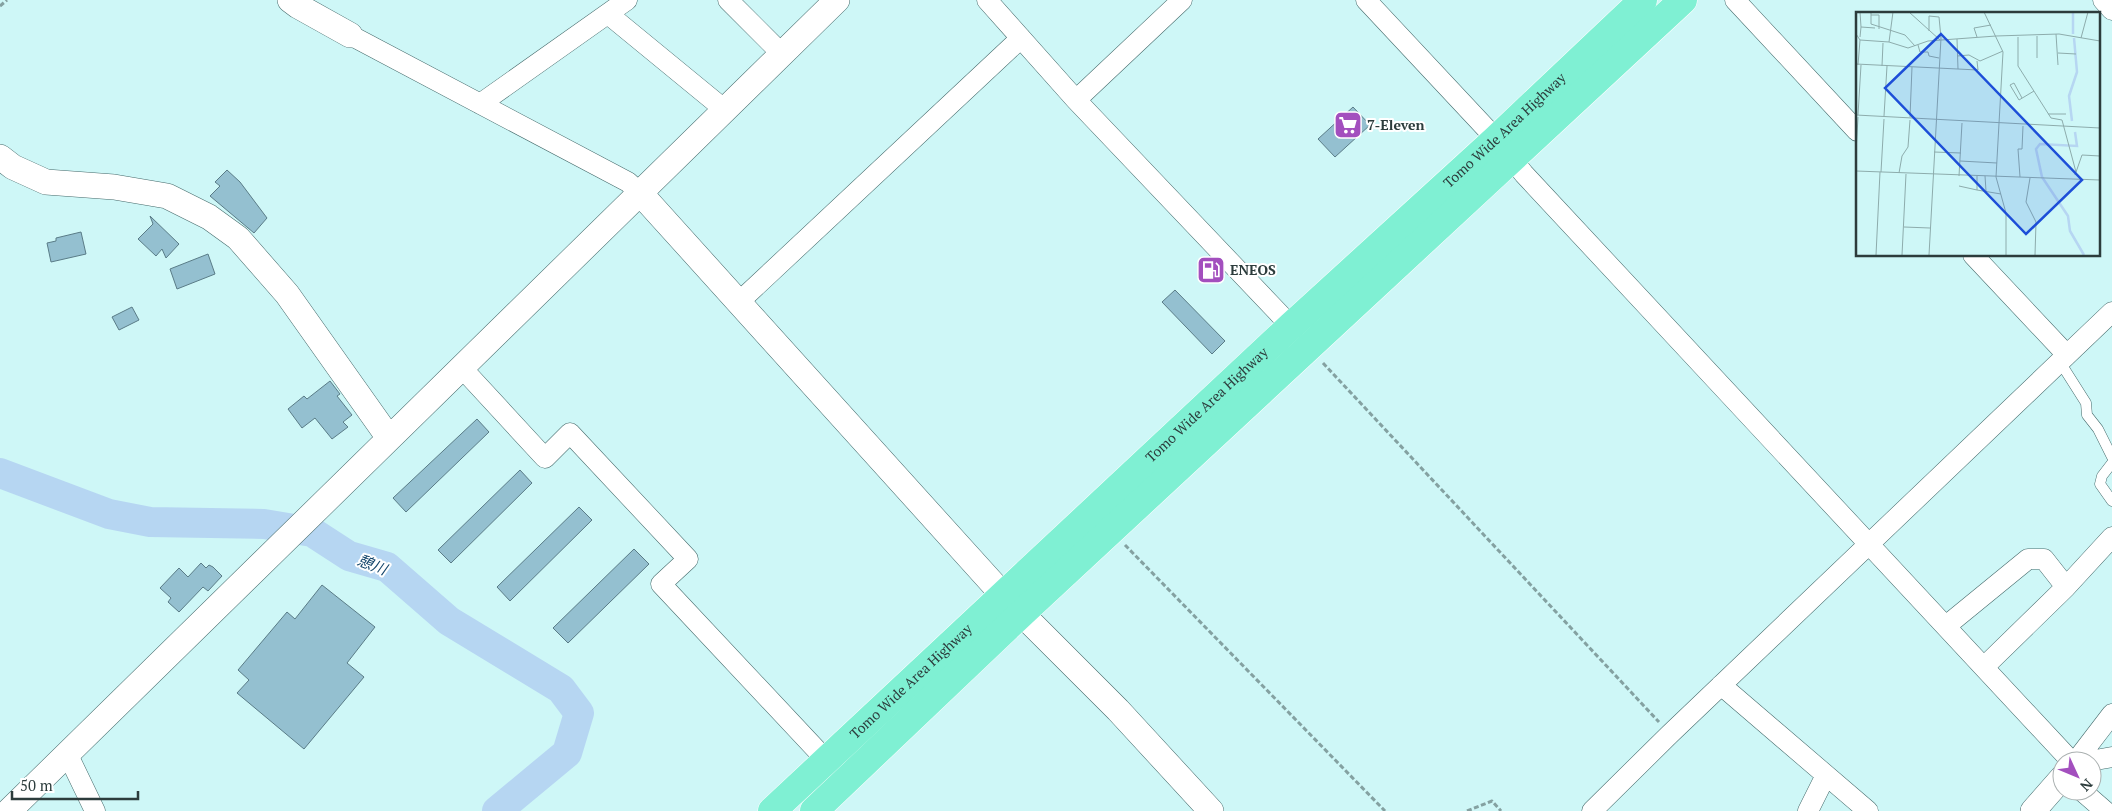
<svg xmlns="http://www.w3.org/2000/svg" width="2112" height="811" font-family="'PT Serif','Noto Sans JP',serif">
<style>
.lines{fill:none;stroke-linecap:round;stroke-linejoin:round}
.river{stroke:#b6d6f2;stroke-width:30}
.building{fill:#94c0d0;stroke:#5a7c87}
.service-casing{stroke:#456a6b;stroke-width:11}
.minor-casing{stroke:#456a6b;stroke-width:21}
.tertiary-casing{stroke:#456a6b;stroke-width:26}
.trunk-casing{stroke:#fff;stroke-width:29}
.path{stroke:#84a1a1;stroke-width:3;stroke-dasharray:5 2.5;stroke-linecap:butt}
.service{stroke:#fff;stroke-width:10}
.minor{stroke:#fff;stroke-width:20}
.tertiary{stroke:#fff;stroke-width:25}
.trunk{stroke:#7ff0d3;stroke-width:28}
.labels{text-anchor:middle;stroke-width:4;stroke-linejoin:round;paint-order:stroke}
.poi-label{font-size:14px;font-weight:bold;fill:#2c3c3c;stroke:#fff;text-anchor:start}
.street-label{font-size:14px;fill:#2c3c3c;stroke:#fff}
.water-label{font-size:15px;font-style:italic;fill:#13456a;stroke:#fff}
.inset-river{fill:none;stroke:#b6d6f2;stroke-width:2.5}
.inset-road{fill:none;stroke:#8dacac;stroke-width:1}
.view{fill:#1d4ed8;fill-opacity:0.15;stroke:#1d4ed8;stroke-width:2.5}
.inset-edge{fill:none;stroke:#2c3c3c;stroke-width:2.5}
</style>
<rect width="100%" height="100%" fill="#cef7f7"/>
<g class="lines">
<!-- river -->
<path class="river" d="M0,473L109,514L150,522L264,524L312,532L349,556L387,567L449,621L561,689L579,713L567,753L497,811"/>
</g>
<!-- building -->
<path class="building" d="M1353,107L1370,125L1335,157L1318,139Z
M227,170L240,182L267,218L254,233L210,196L220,186L215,182Z
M150,216L179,244L166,258L162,249L156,256L138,239L153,224Z
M81,232L86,254L51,262L47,243L56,241V238Z
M208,254L215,274L177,289L170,269Z
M1175,290L1225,341L1212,354L1162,302Z
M132,307L139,320L119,330L112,317Z
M330,381L340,394L337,396L352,415L343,422L348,427L332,439L315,418L302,428L288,409L304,396L307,399Z
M477,419L489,432L406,512L393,498Z
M520,470L532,483L451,563L438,550Z
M579,507L592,520L510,601L497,587Z
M634,549L649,564L568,643L553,628Z
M201,563L206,568L209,565L213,567L222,576L208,591L203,587L179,612L168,602L171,598L160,588L179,568L188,577Z
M322,585L375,627L347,663L364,677L304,749L237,693L249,680L238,670L287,612L295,619Z"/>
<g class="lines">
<defs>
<path id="service" d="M2060,362L2086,403L2087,415L2098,429L2112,457
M2112,463L2102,476L2100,484L2112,501"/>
<path id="minor" d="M728,0L782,54
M987,0L1076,100L1291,326
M1366,0L1496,139L1524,174L2071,761
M1735,0L1857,131
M2103,0L2112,10
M608,14L725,110
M350,35L628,182L640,193
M1076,100L1182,0
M480,104L627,0
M1973,255L2067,355
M739,302L1021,38
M461,367L545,458L570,433L688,559L661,584L827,761
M1946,626L2028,559H2044L2066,587L2112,537
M1984,667L2066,587
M1721,685L1868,811
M67,753L95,811
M2076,761L2112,714
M2090,761L2112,757
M2082,791L2105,811
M1592,811L1670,734L2112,312
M1808,811L1826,775"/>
<path id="tertiary" d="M290,0L298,6L350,35
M0,157L13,167L46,182L114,187L167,196L209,217L238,238L287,294L389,438
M640,193L1004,596L1118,710L1211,811
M9,811L837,0
M2033,811L2062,778"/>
<g id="trunk">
<path id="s1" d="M772,811L1291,326L1496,139L1643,0"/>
<path d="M814,811L1022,613L1683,0"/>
</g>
</defs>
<!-- service casing -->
<use href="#service" class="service-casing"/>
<!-- minor casing -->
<use href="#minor" class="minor-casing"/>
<!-- tertiary casing -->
<use href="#tertiary" class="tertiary-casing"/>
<!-- trunk casing -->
<use href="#trunk" class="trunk-casing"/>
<!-- path -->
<path class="path" d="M0,6L7,0
M1323,363L1659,722
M1125,545L1385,811
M1467,811L1492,801L1501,811"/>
<!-- service -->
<use href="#service" class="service"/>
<!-- minor -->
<use href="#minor" class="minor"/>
<!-- tertiary -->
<use href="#tertiary" class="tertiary"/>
<!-- trunk -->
<use href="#trunk" class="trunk"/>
</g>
<!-- icons -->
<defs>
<symbol id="supermarket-square" viewBox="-11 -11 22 22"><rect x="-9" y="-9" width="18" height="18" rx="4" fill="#a34fbe" stroke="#fff"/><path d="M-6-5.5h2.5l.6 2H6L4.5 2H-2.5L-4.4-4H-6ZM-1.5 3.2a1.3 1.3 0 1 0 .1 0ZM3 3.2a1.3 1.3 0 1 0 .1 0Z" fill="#fff"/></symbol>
<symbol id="fuel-square" viewBox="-11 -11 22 22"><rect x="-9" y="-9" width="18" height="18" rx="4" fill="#a34fbe" stroke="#fff"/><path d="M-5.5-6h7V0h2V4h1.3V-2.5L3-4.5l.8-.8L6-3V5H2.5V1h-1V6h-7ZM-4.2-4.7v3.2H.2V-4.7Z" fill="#fff"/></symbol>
</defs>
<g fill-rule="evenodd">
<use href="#supermarket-square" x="1332" y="109" width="32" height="32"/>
<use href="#fuel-square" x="1195" y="254" width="32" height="32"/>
</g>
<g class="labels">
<!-- poi labels -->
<g class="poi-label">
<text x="1367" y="130">7-Eleven</text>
<text x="1230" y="275">ENEOS</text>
</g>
<!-- street labels -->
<g class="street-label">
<text dy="5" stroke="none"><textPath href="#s1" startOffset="1000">Tomo Wide Area Highway</textPath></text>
<text dy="5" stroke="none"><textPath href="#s1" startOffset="595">Tomo Wide Area Highway</textPath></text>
<text dy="5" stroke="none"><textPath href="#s1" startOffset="190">Tomo Wide Area Highway</textPath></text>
</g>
<!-- water labels -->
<g class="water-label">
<text transform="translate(372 565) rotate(21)" y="5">憩川</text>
</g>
</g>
<!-- overview -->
<g transform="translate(1856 12)">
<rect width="244" height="244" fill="#cef7f7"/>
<path class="inset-river" d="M217,0V22M216,109L213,84L221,60L218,26M219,120L221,134L184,132L180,137L186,165L212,204L214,219L228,243"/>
<path class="inset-road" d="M4,0L5,15M15,0V12L49,23L59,34M53,0L84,28M128,0L147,40L140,165L150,201V243M15,3H23V17M73,19V4L83,5L85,26L73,243M0,22L4,28L2,53M200,22L202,53M4,25L5,15L19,16M121,25L118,16L135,13M162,25V54L195,106L206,108L220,160M225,26L232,0M101,27L102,57M4,28L33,30L52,36L72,29L140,24L203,22L244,29M33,30L37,0M62,33L64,40H72L73,44L83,46M202,41L220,42M101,44L113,43L124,49L147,39M181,46V24M0,52L122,58L121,49M26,54L27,31M166,86L158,71L154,73L163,88L178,79M192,102H210M0,103L244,116M2,103L5,53M28,104L31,54M54,105L56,55M0,140L2,105M78,140L105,141M104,149L141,151M0,159L244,168M25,160L28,107M43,161L46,144L52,135L54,108M219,163L226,143L244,144M103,164L106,111M121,164V178L145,182M129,164L130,179M164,165L162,137H166L167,114M174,166L170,190L180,210L179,243M103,174L121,178M48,215L74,216M20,243L24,160M46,243L50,162"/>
<path class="view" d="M85,22L226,168L170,222L29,76Z"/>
<rect width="244" height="244" class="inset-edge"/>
</g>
<!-- north arrow -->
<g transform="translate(2077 776) rotate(134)"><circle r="24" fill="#ffffff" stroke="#abb1b1"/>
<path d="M0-4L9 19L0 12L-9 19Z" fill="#a34fbe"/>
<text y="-8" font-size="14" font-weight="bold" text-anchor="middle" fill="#2c3c3c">N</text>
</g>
<!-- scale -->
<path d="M12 791v8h126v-8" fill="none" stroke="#2c3c3c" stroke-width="2.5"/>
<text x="20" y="791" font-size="15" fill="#2c3c3c" stroke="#ffffff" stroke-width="4" paint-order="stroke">50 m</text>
</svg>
